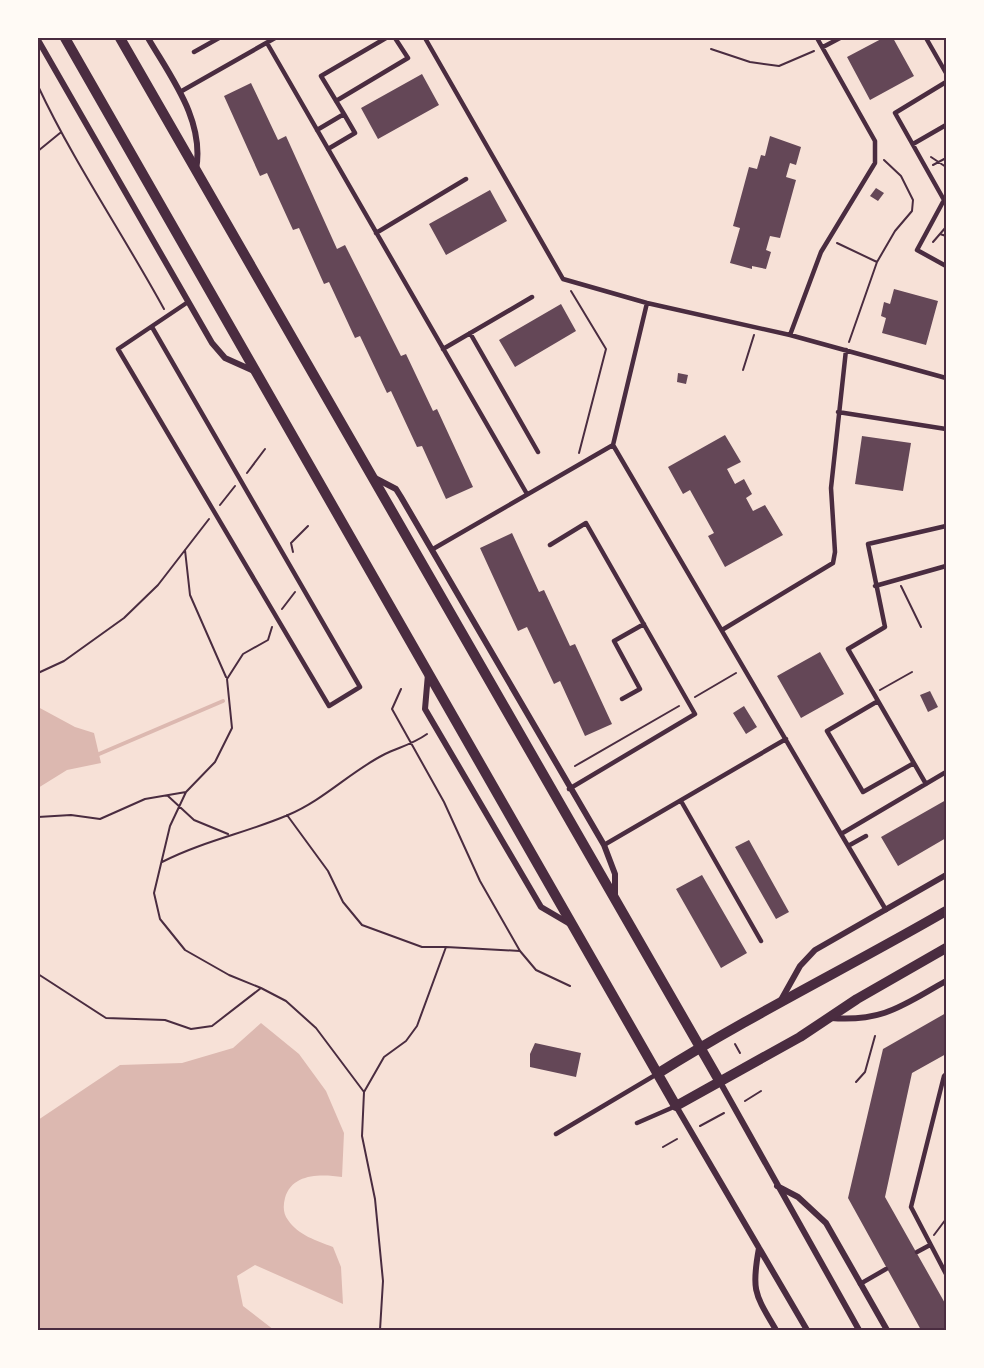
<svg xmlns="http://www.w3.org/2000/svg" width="984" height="1368" font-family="'DM Sans',sans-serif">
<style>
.water{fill:#dcb8b0}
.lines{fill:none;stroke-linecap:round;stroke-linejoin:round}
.stream{stroke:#dcb8b0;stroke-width:4}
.building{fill:#644757}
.path{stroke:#4a2c40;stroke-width:2}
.service{stroke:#4a2c40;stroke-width:4.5}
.minor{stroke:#4a2c40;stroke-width:6}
.tertiary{stroke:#4a2c40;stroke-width:10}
.neatline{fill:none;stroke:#4a2c40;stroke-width:2}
</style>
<rect width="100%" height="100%" fill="#f7e1d7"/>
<!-- water -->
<path class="water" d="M38,707L75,727L94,733L101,763L67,770L38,788Z
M261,1023L299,1054L326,1091L344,1133L342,1177C321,1174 292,1173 285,1198C283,1206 283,1213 288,1220C298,1235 317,1241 333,1247L341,1267L343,1304L255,1265L237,1276L243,1306L274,1330H38V1120L120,1065L182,1063L233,1048Z"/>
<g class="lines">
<!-- stream -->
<path class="stream" d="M99,754L223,701"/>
</g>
<!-- building -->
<path class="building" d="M883,38H893L914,76L870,100L847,57Z
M422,74L439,105L378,139L361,108Z
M251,83L278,140L286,136L337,249L345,245L401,356L406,354L433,411L437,409L473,487L446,499L422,446L417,447L391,391L387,393L360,336L355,338L329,282L324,284L299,228L293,230L267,173L260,176L224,96Z
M770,136L801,147L796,165L790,163L786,177L796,180L780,238L770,236L766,250L771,252L766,269L752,266V269L730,263L740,228L733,226L749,167L757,169L761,155L765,156Z
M876,188L884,193L878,201L870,196Z
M490,190L507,221L446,255L429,224Z
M894,289L938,301L926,345L882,333L886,318L881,316L884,302L890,304Z
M561,304L576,331L515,367L499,340Z
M678,373L688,375L686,384L677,382Z
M725,435L741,462L727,469L735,484L744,479L752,494L746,498L753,511L765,505L783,535L725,567L708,536L714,533L690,490L683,494L668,467Z
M862,436L911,443L903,491L855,484Z
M512,533L539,592L544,590L570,646L575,644L612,724L585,736L560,681L554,684L527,627L518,631L480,548Z
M820,652L844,694L801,718L777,676Z
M930,691L938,707L928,712L920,695Z
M744,706L757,727L746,734L733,713Z
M946,800V838L898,866L881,837Z
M749,840L789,912L776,919L735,847Z
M702,875L747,953L721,968L676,889Z
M946,1013V1054L912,1073L885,1197L946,1305V1330H921L848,1198L883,1049Z
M535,1043L581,1053L576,1077L530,1067V1054Z"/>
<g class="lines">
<!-- path -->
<path class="path" d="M711,49L750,62L779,66L814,51
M38,86C74,163 123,234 164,309
M38,151L60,133
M931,157L946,167
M933,165L946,158
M940,234L946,236
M933,242L946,227
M837,243L877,262L849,342
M877,262L895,231L912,211L913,200L901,176L884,160
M571,291L606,349L579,453
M743,370L754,335
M247,473L265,449
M220,505L235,486
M185,550L190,595L226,677
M293,552L291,543L308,526
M901,586L921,627
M282,609L295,592
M38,673L64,661L124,618L158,585L209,519
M401,689L392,709L444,802L480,881L520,951L536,970L570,986
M880,690L912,672
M695,697L736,673
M575,766L679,706
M186,792L170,826L154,893L160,919L185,950L229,975L261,988
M168,796L194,820L228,834
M287,815L328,871L343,902L362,925L422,947H446
M38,817L71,815L100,819L145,799L186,792L215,762L232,728L227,679L243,654L268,640L272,627
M162,862C203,841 246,833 288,815C324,800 351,771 385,754C400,747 413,744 427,734
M38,974L106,1018L165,1020L191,1029L212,1026L261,988L286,1001L316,1028L364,1092L362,1136L375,1199L383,1281L380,1330
M735,1044L740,1053
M856,1082L865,1072L875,1036
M364,1092L384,1057L406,1041L417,1026L446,947L520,951
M745,1101L761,1091
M700,1126L724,1113
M663,1147L677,1139
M934,1235L946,1219"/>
<!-- service -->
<path class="service" d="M425,38L563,279L647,303L790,335L946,378
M926,38L946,73
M267,43L527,494
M823,47L840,38
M194,52L219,38
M946,82L895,113L944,200L917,250L946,266
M180,92L275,38
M336,101L408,58L395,38
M317,130L344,114L321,76L386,38
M913,144L946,125
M328,149L355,133L344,114
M376,233L466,179
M152,327L360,687L329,706L118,349L188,302
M470,333L538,452
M790,335L821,252L875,163V141L817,38
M443,349L532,297
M838,412L946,429
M613,445L841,834
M550,545L586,523L695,714L569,789
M433,549L613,445L647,303
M875,586L946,566
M722,630L833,563L835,552L831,488L846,350
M622,699L640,689L614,641L644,624
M878,701L827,731L863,792L914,763
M926,784L848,649L885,627L868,544L946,526
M681,801L761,941
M604,845L786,739
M848,846L866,836
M886,910L841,834L946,772
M946,1074L944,1076L911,1207L946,1274
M637,1123L676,1106
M556,1134L657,1074
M917,1252L930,1245
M860,1284L886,1269"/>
<!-- minor -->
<path class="minor" d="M148,38C172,79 205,121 196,170
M38,40L212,343L225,358L254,371
M373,477L396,489L401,497L604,845L615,874V895
M428,674L425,709L541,907L570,924
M781,1000L800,966L815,950L946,875
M831,1018C884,1022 903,1005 946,981
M720,1082L859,1330
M676,1106L807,1330
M777,1186L798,1197L826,1223L887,1330
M759,1248C751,1291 755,1294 776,1330"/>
<!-- tertiary -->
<path class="tertiary" d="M65,38L676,1106L800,1037L857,999L946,948
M120,38L720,1082
M657,1074C751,1015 851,966 946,911"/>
</g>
<!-- border -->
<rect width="984" height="1368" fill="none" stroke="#fffaf5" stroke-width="78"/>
<rect x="39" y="39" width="906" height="1290" class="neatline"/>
</svg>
